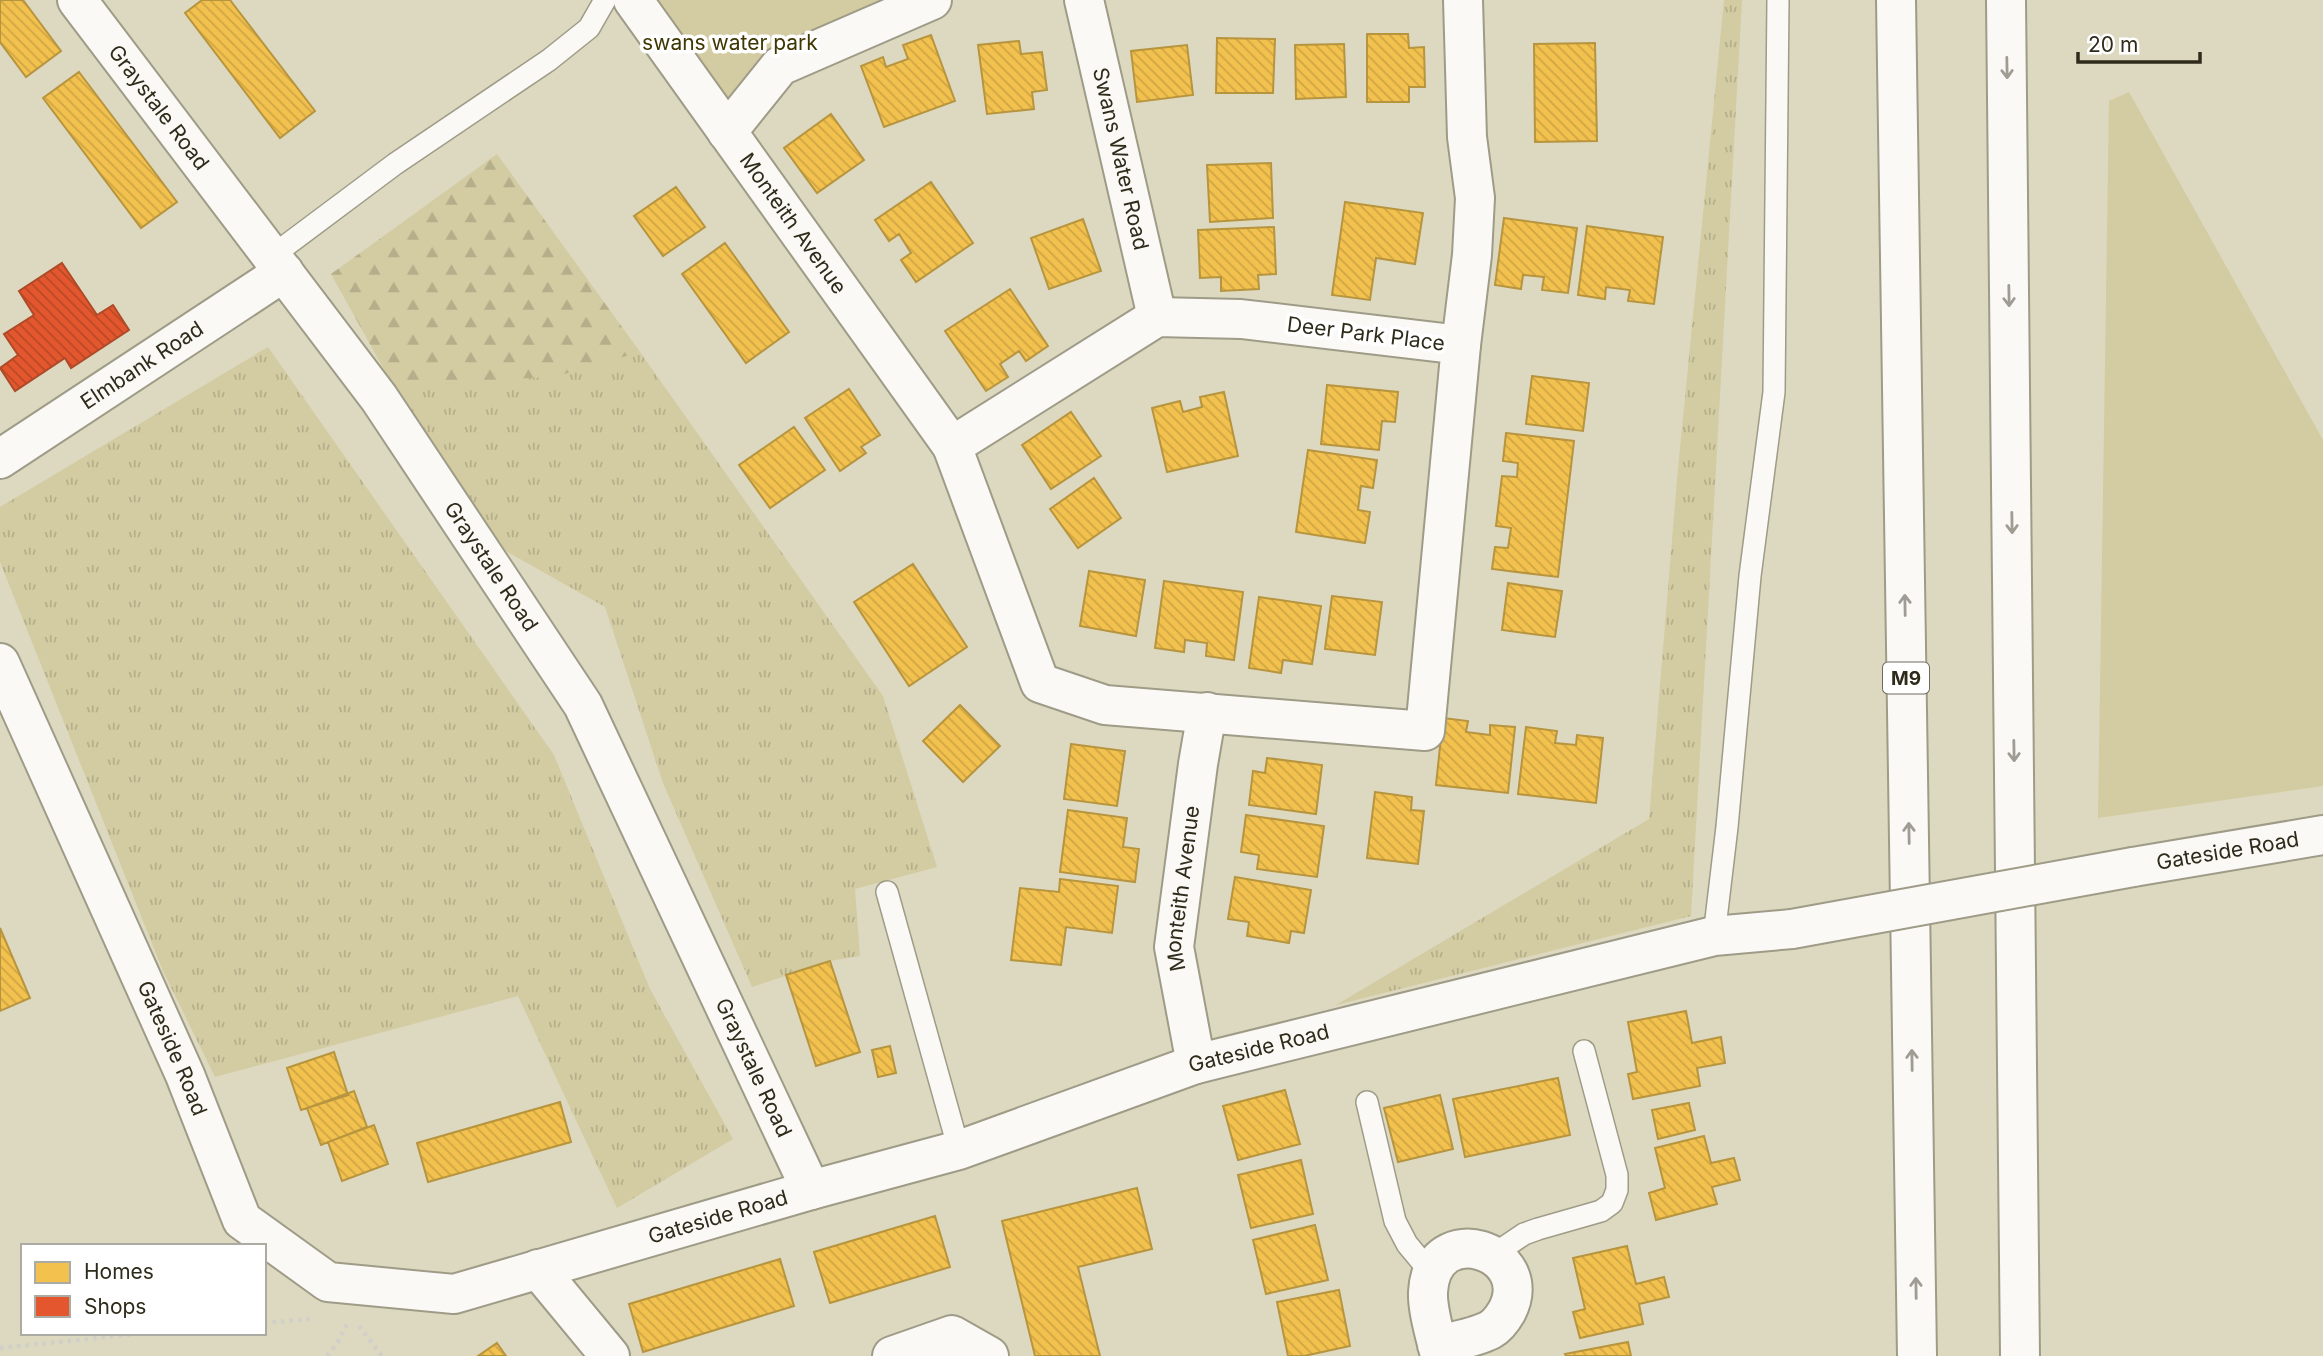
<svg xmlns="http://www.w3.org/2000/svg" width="2323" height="1356" font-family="Inter,sans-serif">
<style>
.grass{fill:url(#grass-tufts)}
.forest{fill:url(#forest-firs)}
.park{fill:#d3cba1}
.homes{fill:url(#homes-back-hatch);stroke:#b7943e;stroke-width:2}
.shops{fill:url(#shops-back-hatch);stroke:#ad4a28;stroke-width:2}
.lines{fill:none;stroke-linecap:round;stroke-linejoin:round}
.lane-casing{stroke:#9e9b87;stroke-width:24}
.street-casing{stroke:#9e9b87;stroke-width:42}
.highway-casing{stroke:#9e9b87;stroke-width:42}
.path{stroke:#d0cfc8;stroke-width:4.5;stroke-dasharray:3.5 5;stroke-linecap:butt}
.lane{stroke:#faf9f6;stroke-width:21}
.street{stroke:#faf9f6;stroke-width:38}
.highway{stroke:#faf9f6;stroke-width:38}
.street-bridge-casing{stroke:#9e9b87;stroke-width:42;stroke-linecap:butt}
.street-bridge{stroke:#faf9f6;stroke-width:38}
.oneway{stroke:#9e9c93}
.labels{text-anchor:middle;stroke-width:7;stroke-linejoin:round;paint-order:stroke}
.shield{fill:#fff;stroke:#6d6b5f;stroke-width:2}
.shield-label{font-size:19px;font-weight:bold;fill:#2e2b1a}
.park-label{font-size:21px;fill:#3f3702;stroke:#fff}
.street-label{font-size:21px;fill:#2e2b1a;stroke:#fff}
</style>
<defs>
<pattern id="grass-tufts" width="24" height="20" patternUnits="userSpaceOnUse" patternTransform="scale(1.75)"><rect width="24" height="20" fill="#d3cba1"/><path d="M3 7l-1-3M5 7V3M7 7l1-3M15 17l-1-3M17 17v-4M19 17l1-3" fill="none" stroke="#b5ae8a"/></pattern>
<pattern id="forest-firs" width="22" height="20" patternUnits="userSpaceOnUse" patternTransform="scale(1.75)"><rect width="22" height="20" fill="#d3cba1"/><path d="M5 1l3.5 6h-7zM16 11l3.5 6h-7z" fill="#b5ae8a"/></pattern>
<pattern id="homes-back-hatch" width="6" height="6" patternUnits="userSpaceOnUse" patternTransform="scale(1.75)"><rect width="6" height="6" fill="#f2c14e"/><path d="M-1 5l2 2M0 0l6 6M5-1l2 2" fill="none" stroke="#d0a644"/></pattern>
<pattern id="shops-back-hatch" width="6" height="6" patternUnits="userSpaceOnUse" patternTransform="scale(1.75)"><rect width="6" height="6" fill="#e4572e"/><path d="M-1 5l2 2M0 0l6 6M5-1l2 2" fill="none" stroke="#b94826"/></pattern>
</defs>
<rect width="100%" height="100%" fill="#ddd9c0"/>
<!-- grass -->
<path class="grass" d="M1724,0H1742L1691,916L1336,1005L1649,819L1677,479Z
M268,347L554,755L650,989L733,1139L617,1208L518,996L215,1077L163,971L0,562V507Z
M640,352L883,696L937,867L855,889L860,956L830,961L752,987L663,783L605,607L497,546L392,384Z"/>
<!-- forest -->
<path class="forest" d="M497,154L640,352L554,377L392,384L331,274Z"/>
<!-- park -->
<path class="park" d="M649,0H901L723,107Z
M2129,92L2323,440V786L2098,818L2109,101Z"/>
<!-- homes -->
<path class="homes" d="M0,0H23L61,51L26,77L0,42Z
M202,0H230L315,111L280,138L185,13Z
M1367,34H1408L1409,48L1424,47L1425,87H1409V102H1367Z
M931,35L955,101L884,127L861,66L883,57L886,67L908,59L903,45Z
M1217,38L1275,39L1273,93H1216Z
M1019,41L1021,54L1042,52L1047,90L1032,92L1034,109L987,114L978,45Z
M1595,43L1597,141L1535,142L1534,44Z
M1344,44L1346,97L1296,99L1295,45Z
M1187,45L1193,95L1137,102L1131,51Z
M79,72L177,202L141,228L43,98Z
M831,114L864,160L817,193L784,148Z
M1271,163L1273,218L1210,222L1207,165Z
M931,182L973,243L916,282L901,260L911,253L899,234L889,241L875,220Z
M676,187L705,227L663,256L634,216Z
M1345,202L1423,213L1415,264L1376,258L1370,300L1332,295Z
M1504,218L1577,228L1568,293L1542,290L1544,277L1523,275L1521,289L1495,285Z
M1083,219L1101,271L1049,289L1031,238Z
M1587,226L1663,237L1654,304L1628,301L1630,290L1606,287L1605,299L1578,295Z
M1274,227L1276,274L1258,275L1259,289L1221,291V277L1200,278L1198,230Z
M725,243L789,332L746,363L682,274Z
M1010,289L1048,346L1026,361L1019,351L1000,364L1008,377L986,391L945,331Z
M1532,376L1589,383L1583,431L1526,424Z
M1327,385L1398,392L1395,422L1382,421L1379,450L1321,444Z
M849,389L880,435L861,447L866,453L840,471L805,418Z
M1224,392L1238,456L1167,472L1152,408L1180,401L1183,412L1202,407L1200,397Z
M1071,412L1101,456L1051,489L1022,445Z
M794,427L825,470L770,508L739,465Z
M1506,433L1574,441L1558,577L1492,569L1495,547L1508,548L1511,528L1496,526L1502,476L1517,477L1518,463L1503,461Z
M1308,450L1377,460L1373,488L1361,486L1358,510L1370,512L1365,543L1296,532Z
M1094,478L1121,518L1078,548L1050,509Z
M913,564L967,647L909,686L854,602Z
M1089,571L1145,580L1136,636L1080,626Z
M1164,581L1243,592L1234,660L1206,656L1207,643L1185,640L1184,652L1155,648Z
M1508,583L1562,591L1555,637L1502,630Z
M1332,596L1382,602L1375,655L1325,649Z
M1259,597L1321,606L1312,664L1283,660L1281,673L1249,668Z
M960,705L1000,746L963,782L923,741Z
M1443,718L1468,721L1466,732L1490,735V725L1515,727L1508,793L1436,785Z
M1526,727L1557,731L1555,743L1576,745L1577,735L1603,738L1596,803L1518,794Z
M1071,744L1125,751L1117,806L1064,799Z
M1267,758L1322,765L1316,814L1249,805L1253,771L1265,773Z
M1375,792L1412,797L1411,810L1424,811L1418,864L1367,858Z
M1068,810L1127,818L1123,847L1139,849L1135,882L1060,872Z
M1246,815L1324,826L1317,877L1257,869L1259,855L1241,852Z
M1235,877L1311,890L1304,933L1291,931L1289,943L1247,936L1249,922L1228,919Z
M1060,879L1118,886L1112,933L1066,927L1061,965L1011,960L1020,888L1059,892Z
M0,928L30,998L0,1011Z
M830,961L860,1052L816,1066L786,975Z
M1686,1011L1692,1043L1721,1037L1725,1063L1697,1068L1700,1086L1633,1099L1628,1074L1637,1072L1628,1022Z
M890,1046L896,1073L878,1077L872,1050Z
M334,1052L348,1095L301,1110L287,1068Z
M1558,1078L1570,1135L1465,1157L1453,1099Z
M1285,1090L1300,1144L1238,1160L1223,1106Z
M354,1091L367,1127L321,1145L307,1108Z
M1440,1095L1453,1149L1398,1162L1384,1108Z
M560,1102L571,1142L428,1182L417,1143Z
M1689,1103L1695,1130L1658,1139L1652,1110Z
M374,1125L388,1164L342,1181L328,1142Z
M1704,1136L1711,1163L1734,1158L1740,1180L1712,1187L1717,1204L1656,1220L1649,1193L1665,1188L1655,1148Z
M1301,1160L1313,1214L1251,1228L1238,1175Z
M1137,1188L1152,1249L1078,1267L1100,1356H1035L1002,1221Z
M935,1216L950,1267L830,1303L814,1252Z
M1315,1225L1328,1280L1266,1294L1253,1240Z
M1627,1246L1636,1284L1664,1277L1669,1297L1639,1304L1643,1324L1580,1338L1573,1312L1585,1309L1573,1258Z
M780,1259L794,1306L643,1352L629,1304Z
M1339,1290L1350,1346L1304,1356H1288L1277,1302Z
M1628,1342L1631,1356H1566L1565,1354Z
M497,1343L506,1356H478Z"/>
<!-- shops -->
<path class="shops" d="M62,263L97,315L113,305L129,330L71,368L65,358L15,391L0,368L18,355L4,334L34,315L19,291Z"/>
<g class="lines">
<defs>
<path id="lane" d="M272,256L395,164L549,60L589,28L605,0
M887,892L959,1150
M1714,936L1727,827L1750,576L1774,392L1778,0
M1367,1102L1395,1221L1407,1244L1431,1273
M1493,1255L1524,1234L1538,1229L1601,1211L1612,1203L1617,1190V1175L1584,1051"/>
<g id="street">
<path id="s1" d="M77,0L379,398L583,705L811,1190"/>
<path id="s2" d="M633,0L952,446"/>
<path id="s3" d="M1084,0L1157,317"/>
<path d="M727,132L780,66L932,0"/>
<path d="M1157,317L1241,319L1461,345L1425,731L1105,705L1040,683L952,446Z"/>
<path d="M1461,345L1472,255L1475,198L1467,137L1463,0"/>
<path id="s4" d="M0,459L284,272"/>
<path id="s5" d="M0,663L185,1075L242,1220L328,1282L454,1294L811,1190L959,1150L1196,1064L1714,936L1792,929"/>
<path id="s6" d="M2133,867L2323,835"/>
<path id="s7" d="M1196,1064L1174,947L1198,764L1207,712"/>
<path d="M538,1269L610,1356"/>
<path d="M1437,1345C1454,1341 1474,1338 1490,1330C1497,1326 1503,1318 1507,1311C1538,1251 1432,1216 1428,1292C1427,1310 1436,1338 1440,1356"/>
<path d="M892,1356L952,1335L989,1356"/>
</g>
<path id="highway" d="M1896,0L1917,1356
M2006,0L2020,1356"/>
</defs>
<!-- lane casing -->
<use href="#lane" class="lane-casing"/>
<!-- street casing -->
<use href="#street" class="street-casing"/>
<!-- highway casing -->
<use href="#highway" class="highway-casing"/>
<!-- path -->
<path class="path" d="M264,1323L311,1319
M359,1326L382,1356
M0,1348L146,1333
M327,1356L338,1342L347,1324"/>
<!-- lane -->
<use href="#lane" class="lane"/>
<!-- street -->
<use href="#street" class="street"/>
<!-- highway -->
<use href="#highway" class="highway"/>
<defs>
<path id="street-bridge" d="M1792,929L2133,867"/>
</defs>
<!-- street-bridge casing -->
<use href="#street-bridge" class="street-bridge-casing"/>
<!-- street-bridge -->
<use href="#street-bridge" class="street-bridge"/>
</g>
<!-- one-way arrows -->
<defs><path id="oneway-shaft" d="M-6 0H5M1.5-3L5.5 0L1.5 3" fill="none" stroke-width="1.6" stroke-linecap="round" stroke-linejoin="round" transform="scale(1.75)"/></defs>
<g class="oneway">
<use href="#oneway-shaft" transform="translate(2007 68) rotate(89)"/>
<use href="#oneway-shaft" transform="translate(2009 296) rotate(89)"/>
<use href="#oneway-shaft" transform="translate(2012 523) rotate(89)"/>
<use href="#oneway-shaft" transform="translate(1905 605) rotate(-91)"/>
<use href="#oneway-shaft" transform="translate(2014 751) rotate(89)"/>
<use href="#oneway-shaft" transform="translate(1909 833) rotate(-91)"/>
<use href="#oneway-shaft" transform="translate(1912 1060) rotate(-91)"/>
<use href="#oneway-shaft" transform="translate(1916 1288) rotate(-91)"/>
</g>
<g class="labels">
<!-- shield labels -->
<rect class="shield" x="1883" y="662.5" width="46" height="31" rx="5"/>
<g class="shield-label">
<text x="1906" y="685">M9</text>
</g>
<!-- park labels -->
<g class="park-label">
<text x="730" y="50">swans water park</text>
</g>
<!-- street labels -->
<g class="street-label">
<text dy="7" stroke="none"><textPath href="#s1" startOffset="135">Graystale Road</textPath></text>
<text dy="7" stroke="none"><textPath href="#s3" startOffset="163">Swans Water Road</textPath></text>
<text dy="7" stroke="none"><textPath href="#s2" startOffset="275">Monteith Avenue</textPath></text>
<text transform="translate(1366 334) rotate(7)" y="7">Deer Park Place</text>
<text dy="7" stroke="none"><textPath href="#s4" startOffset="170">Elmbank Road</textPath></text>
<text dy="7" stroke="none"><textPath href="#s1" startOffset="702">Graystale Road</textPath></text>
<text dy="7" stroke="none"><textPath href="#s6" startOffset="96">Gateside Road</textPath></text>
<text dy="7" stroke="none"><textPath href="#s7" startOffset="178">Monteith Avenue</textPath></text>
<text dy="7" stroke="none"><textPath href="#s5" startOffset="422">Gateside Road</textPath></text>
<text dy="7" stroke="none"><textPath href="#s5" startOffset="1682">Gateside Road</textPath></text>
<text dy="7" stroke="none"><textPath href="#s1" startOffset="1269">Graystale Road</textPath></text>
<text dy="7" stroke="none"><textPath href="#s5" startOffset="1115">Gateside Road</textPath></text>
</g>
</g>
<!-- legend -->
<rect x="21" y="1244" width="245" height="91" fill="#ffffff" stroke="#abaaa3" stroke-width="2"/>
<rect x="35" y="1262" width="35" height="21" fill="#f2c14e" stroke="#abaaa3" stroke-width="2"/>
<text x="84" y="1279" font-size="21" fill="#2e2b1a">Homes</text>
<rect x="35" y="1296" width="35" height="21" fill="#e4572e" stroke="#abaaa3" stroke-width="2"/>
<text x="84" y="1314" font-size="21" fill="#2e2b1a">Shops</text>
<!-- scale -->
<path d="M2078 52v10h122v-10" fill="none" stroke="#2e2b1a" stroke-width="3.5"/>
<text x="2088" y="52" font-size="21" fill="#2e2b1a" stroke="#ffffff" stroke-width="5" paint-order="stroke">20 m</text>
</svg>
